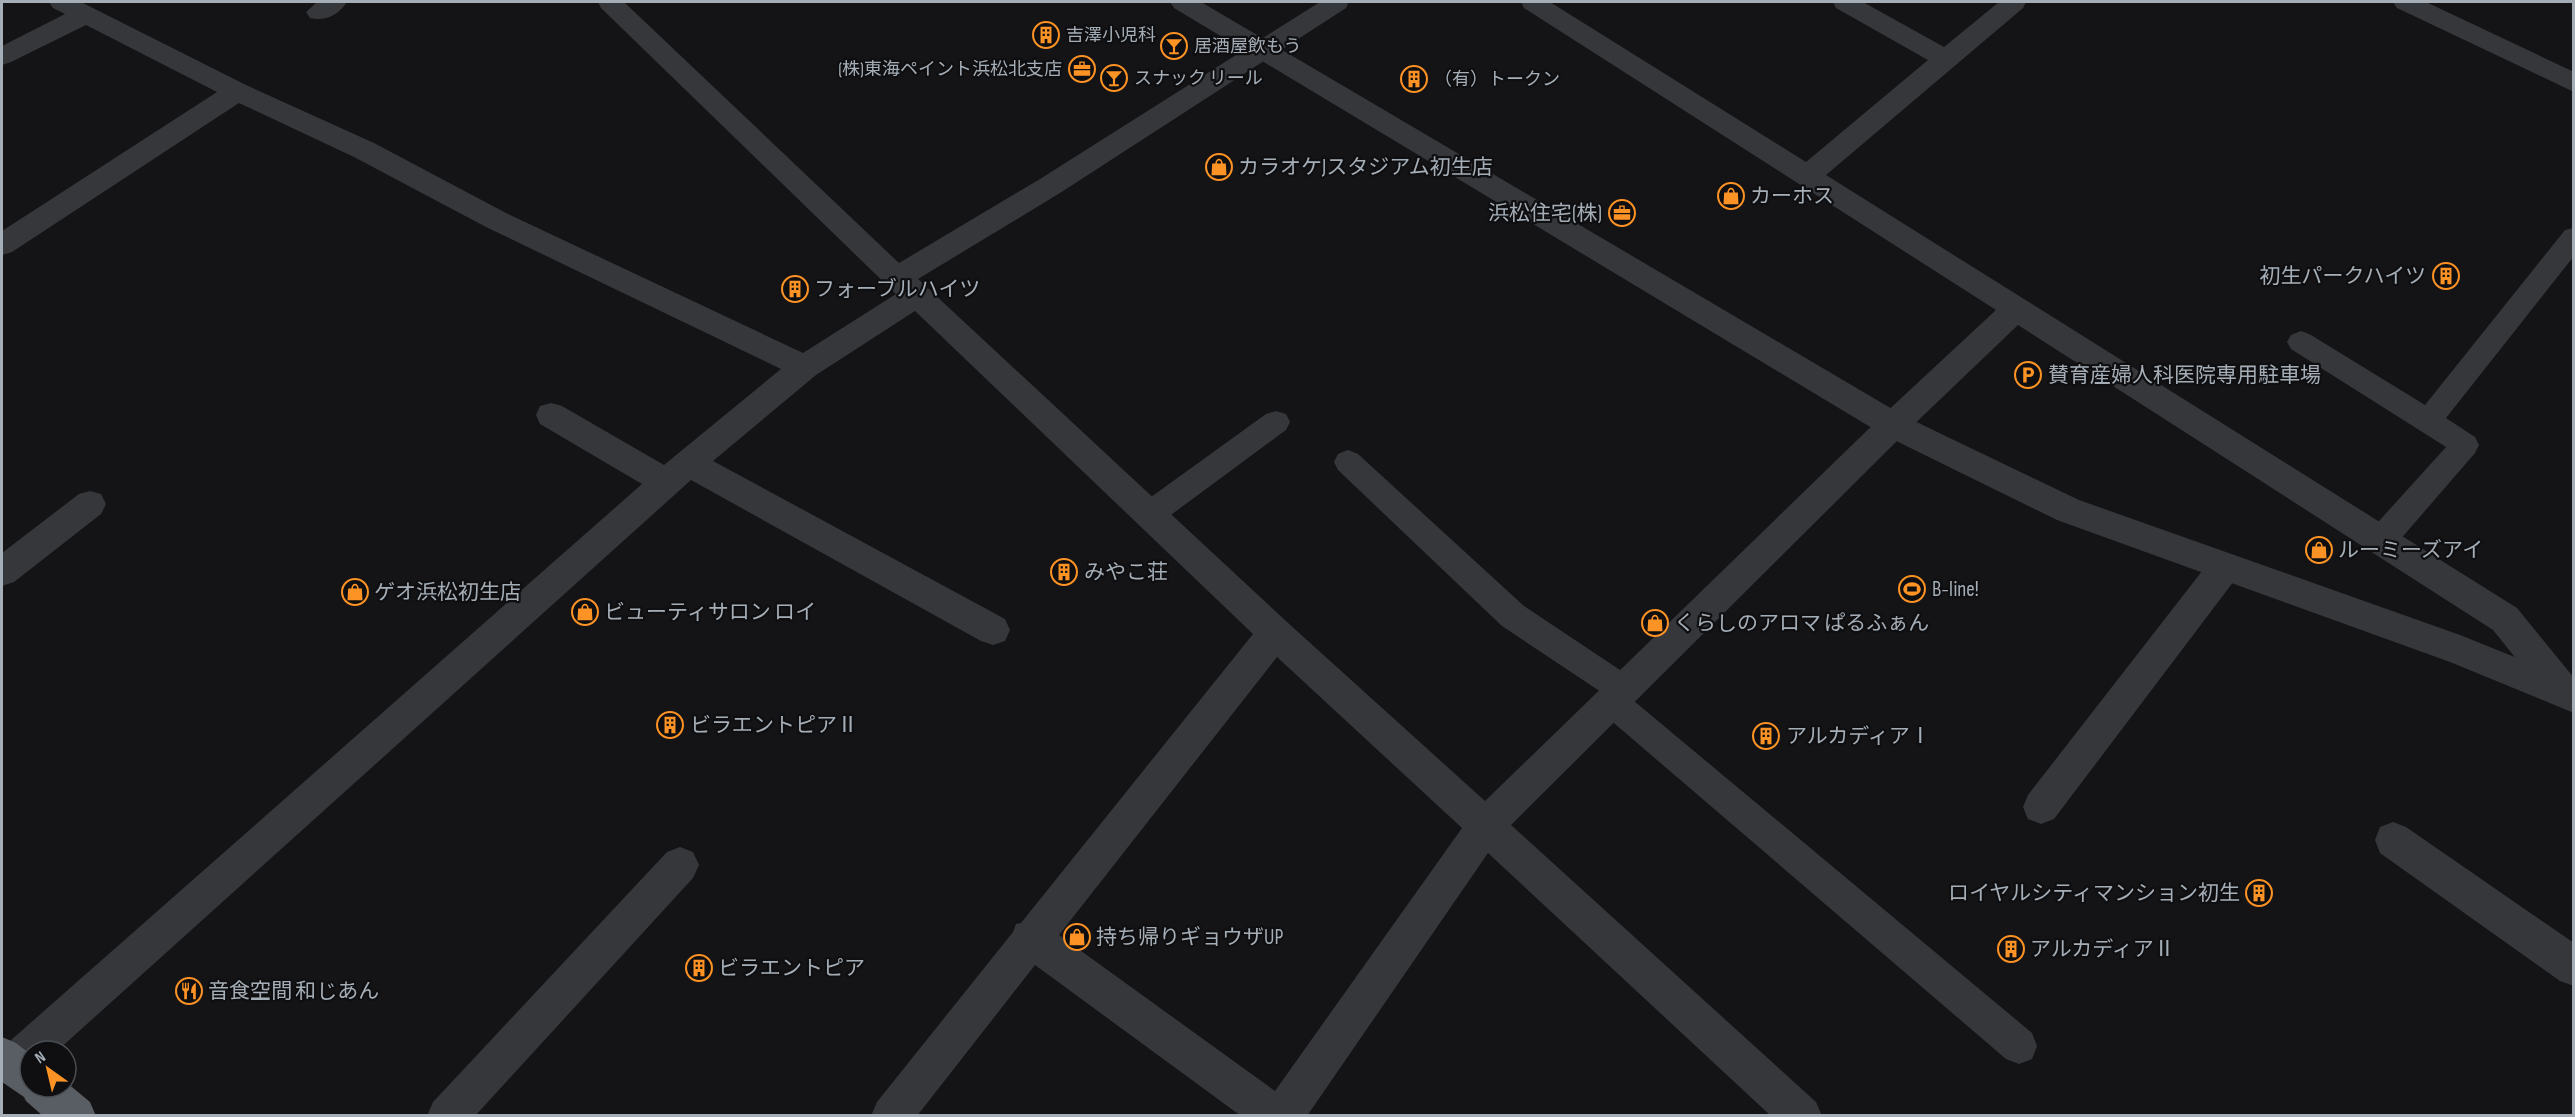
<svg xmlns="http://www.w3.org/2000/svg" width="2575" height="1117" font-family="'Sofia Sans Condensed','Noto Sans JP',sans-serif">
<style>
.lines{fill:none;stroke-linecap:round;stroke-linejoin:round}
.service{fill:#35373b;fill-rule:evenodd}
.minor{fill:#35373b;fill-rule:evenodd}
.tertiary{fill:#35373b;fill-rule:evenodd}
.trunk{fill:#595d64;fill-rule:evenodd}
.labels{text-anchor:middle;stroke-width:4.5;stroke-linejoin:round;paint-order:stroke}
.far-poi-label{font-size:18px;fill:#a5aeb7;stroke:#0f0f11;text-anchor:start}
.poi-label{font-size:21px;fill:#a5aeb7;stroke:#0f0f11;text-anchor:start}
</style>
<rect width="100%" height="100%" fill="#141416"/>
<g class="lines">
<!-- service -->
<path class="service" d="M2574,228V256L2446,418L2475,437L2479,445L2475,453L2392,549L2381,553L2370,549L2366,540L2370,531L2446,447L2291,349L2287,342L2291,335L2301,331L2311,335L2425,405L2565,230Z
M1276,411L1286,414L1290,422L1286,430L1160,523L1150,526L1140,523L1135,514L1140,505L1266,414Z
M1348,450L1358,454L1524,606L1635,680L1640,690L1634,701L2032,1033L2037,1046L2032,1059L2019,1064L2006,1059L1601,712L1596,702L1601,692L1502,626L1338,470L1334,462L1338,454Z"/>
<!-- minor -->
<path class="minor" d="M49,2H81L246,85L374,143L506,213L803,353L896,294L601,8L598,2H624L899,263L1040,179L1320,2H1349L1346,8L1060,193L918,279L1287,622L1485,801L1882,416L1996,310L1524,8L1521,2H1550L1806,162L1928,60L1836,8L1833,2H1863L1944,47L1999,2H2026L2023,8L1826,175L2517,608L2574,678V703L2563,707L2551,702L2493,630L2018,325L1904,434L1511,825L1816,1102L1822,1116H1771L1488,853L1307,1116H1241L1035,965L917,1116H871L877,1102L1013,932L1016,924L1021,923L1253,634L915,311L816,375L713,461L1005,619L1010,630L1005,641L993,645L981,641L691,480L57,1051H30V1076L12,1085L2,1081V1048L642,484L540,424L536,415L540,406L551,403L562,406L664,465L781,369L486,227L354,157L239,103L12,252L2,255V231L217,92L86,25L11,62L2,65V46L65,14L53,8ZM1277,657L1462,828L1275,1091L1059,935Z
M317,2H347C339,15 324,22 310,18L306,12Z
M2393,2H2426L2574,72V92L2397,8Z
M90,491L101,494L106,504L101,514L14,582L2,586V553L79,494Z
M2225,553L2237,557L2242,567L2237,577L2054,819L2041,824L2028,819L2023,807L2028,795L2213,557Z
M2393,822L2406,827L2574,943V986L2560,981L2380,853L2375,840L2380,827Z
M680,847L693,852L699,865L693,878L475,1116H427L433,1102L667,852Z"/>
<!-- tertiary -->
<path class="tertiary" d="M1170,2H1201L1904,416L2079,500L2460,635L2574,681V713L2450,662L2057,520L1882,434L1174,8Z"/>
<!-- trunk -->
<path class="trunk" d="M2,1037L16,1043L30,1054V1087H66V1082L90,1102L96,1116H43L26,1101L24,1097L2,1082Z"/>
</g>
<!-- icons -->
<defs>
<symbol id="building-ring" viewBox="-11 -11 22 22"><circle r="9.5" fill="#0f0f11" stroke="#fd9225" stroke-width="1.5"/><path d="M-4-6H4V6H1V3H-1V6H-4ZM-2.5-4.3h1.7v1.8h-1.7ZM.8-4.3h1.7v1.8H.8ZM-2.5-1h1.7V.8h-1.7ZM.8-1h1.7V.8H.8Z" fill="#fd9225"/></symbol>
<symbol id="bar-ring" viewBox="-11 -11 22 22"><circle r="9.5" fill="#0f0f11" stroke="#fd9225" stroke-width="1.5"/><path d="M-6-5H6L.8 .8V4.5H3.5V6h-7V4.5H-.8V.8Z" fill="#fd9225"/></symbol>
<symbol id="office-ring" viewBox="-11 -11 22 22"><circle r="9.5" fill="#0f0f11" stroke="#fd9225" stroke-width="1.5"/><path d="M-6-3h4V-5.5h4V-3h4V5H-6ZM-1-4.5V-3h2v-1.5ZM-6 0V1H6V0Z" fill="#fd9225"/></symbol>
<symbol id="shop-ring" viewBox="-11 -11 22 22"><circle r="9.5" fill="#0f0f11" stroke="#fd9225" stroke-width="1.5"/><path d="M-5-2.5h2.3a2.7 3.5 0 0 1 5.4 0H5L5.5 6h-11ZM-1.5-2.5h3a1.5 2.3 0 0 0-3 0Z" fill="#fd9225"/></symbol>
<symbol id="parking-ring" viewBox="-11 -11 22 22"><circle r="9.5" fill="#0f0f11" stroke="#fd9225" stroke-width="1.5"/><path d="M-3.5-5.5H1a3.5 3.5 0 0 1 0 7H-1V5.5H-3.5ZM-1-3.4V-.6H.8a1.4 1.4 0 0 0 0-2.8Z" fill="#fd9225"/></symbol>
<symbol id="stadium-ring" viewBox="-11 -11 22 22"><circle r="9.5" fill="#0f0f11" stroke="#fd9225" stroke-width="1.5"/><path d="M0-5a6.5 5 0 1 0 0 10a6.5 5 0 1 0 0-10ZM-3.5-1.8h7v3.6h-7Z" fill="#fd9225"/></symbol>
<symbol id="restaurant-ring" viewBox="-11 -11 22 22"><circle r="9.5" fill="#0f0f11" stroke="#fd9225" stroke-width="1.5"/><path d="M-5-6h1v4h1v-4h1v4h1v-4h1v5L-1.5 .5V6h-2V.5L-5-1ZM5-6V6H3V1.5H1.5Q1.5-4 5-6Z" fill="#fd9225"/></symbol>
</defs>
<g fill-rule="evenodd">
<use href="#building-ring" x="1031" y="20" width="30" height="30"/>
<use href="#bar-ring" x="1159" y="31" width="30" height="30"/>
<use href="#office-ring" x="1067" y="54" width="30" height="30"/>
<use href="#bar-ring" x="1099" y="63" width="30" height="30"/>
<use href="#building-ring" x="1399" y="64" width="30" height="30"/>
<use href="#shop-ring" x="1204" y="152" width="30" height="30"/>
<use href="#shop-ring" x="1716" y="181" width="30" height="30"/>
<use href="#office-ring" x="1607" y="198" width="30" height="30"/>
<use href="#building-ring" x="2431" y="261" width="30" height="30"/>
<use href="#building-ring" x="780" y="274" width="30" height="30"/>
<use href="#parking-ring" x="2013" y="360" width="30" height="30"/>
<use href="#shop-ring" x="2304" y="535" width="30" height="30"/>
<use href="#building-ring" x="1049" y="557" width="30" height="30"/>
<use href="#stadium-ring" x="1897" y="574" width="30" height="30"/>
<use href="#shop-ring" x="340" y="577" width="30" height="30"/>
<use href="#shop-ring" x="570" y="597" width="30" height="30"/>
<use href="#shop-ring" x="1640" y="608" width="30" height="30"/>
<use href="#building-ring" x="655" y="710" width="30" height="30"/>
<use href="#building-ring" x="1751" y="721" width="30" height="30"/>
<use href="#building-ring" x="2244" y="878" width="30" height="30"/>
<use href="#shop-ring" x="1062" y="922" width="30" height="30"/>
<use href="#building-ring" x="1996" y="934" width="30" height="30"/>
<use href="#building-ring" x="684" y="953" width="30" height="30"/>
<use href="#restaurant-ring" x="174" y="976" width="30" height="30"/>
</g>
<g class="labels">
<!-- far-poi labels -->
<g class="far-poi-label">
<text x="1066" y="41">吉澤小児科</text>
<text x="1194" y="52">居酒屋飲もう</text>
<text x="1062" y="75" text-anchor="end">(株)東海ペイント浜松北支店</text>
<text x="1134" y="84">スナック リール</text>
<text x="1434" y="85">（有）トークン</text>
</g>
<!-- poi labels -->
<g class="poi-label">
<text x="1238" y="174">カラオケJスタジアム初生店</text>
<text x="1750" y="203">カーホス</text>
<text x="1602" y="220" text-anchor="end">浜松住宅(株)</text>
<text x="2426" y="283" text-anchor="end">初生パークハイツ</text>
<text x="814" y="296">フォーブルハイツ</text>
<text x="2048" y="382">賛育産婦人科医院専用駐車場</text>
<text x="2338" y="557">ルーミーズアイ</text>
<text x="1084" y="579">みやこ荘</text>
<text x="1932" y="596">B-line!</text>
<text x="374" y="599">ゲオ浜松初生店</text>
<text x="604" y="619">ビューティサロン ロイ</text>
<text x="1674" y="630">くらしのアロマ ぱるふぁん</text>
<text x="690" y="732">ビラエントピアⅡ</text>
<text x="1786" y="743">アルカディアⅠ</text>
<text x="2240" y="900" text-anchor="end">ロイヤルシティマンション初生</text>
<text x="1096" y="944">持ち帰りギョウザUP</text>
<text x="2030" y="956">アルカディアⅡ</text>
<text x="718" y="975">ビラエントピア</text>
<text x="208" y="998">音食空間 和じあん</text>
</g>
</g>
<!-- border -->
<rect width="2575" height="1117" fill="none" stroke="#a5aeb7" stroke-width="6"/>
<!-- north arrow -->
<g transform="translate(48 1069) rotate(326)"><circle r="28" fill="#0f0f11" stroke="#4b4f53" stroke-width="1.5"/>
<path d="M0-4.5L10 22L0 15L-10 22Z" fill="#fd9225"/>
<text y="-9" font-size="16" font-weight="bold" text-anchor="middle" fill="#a5aeb7">N</text>
</g>
</svg>
